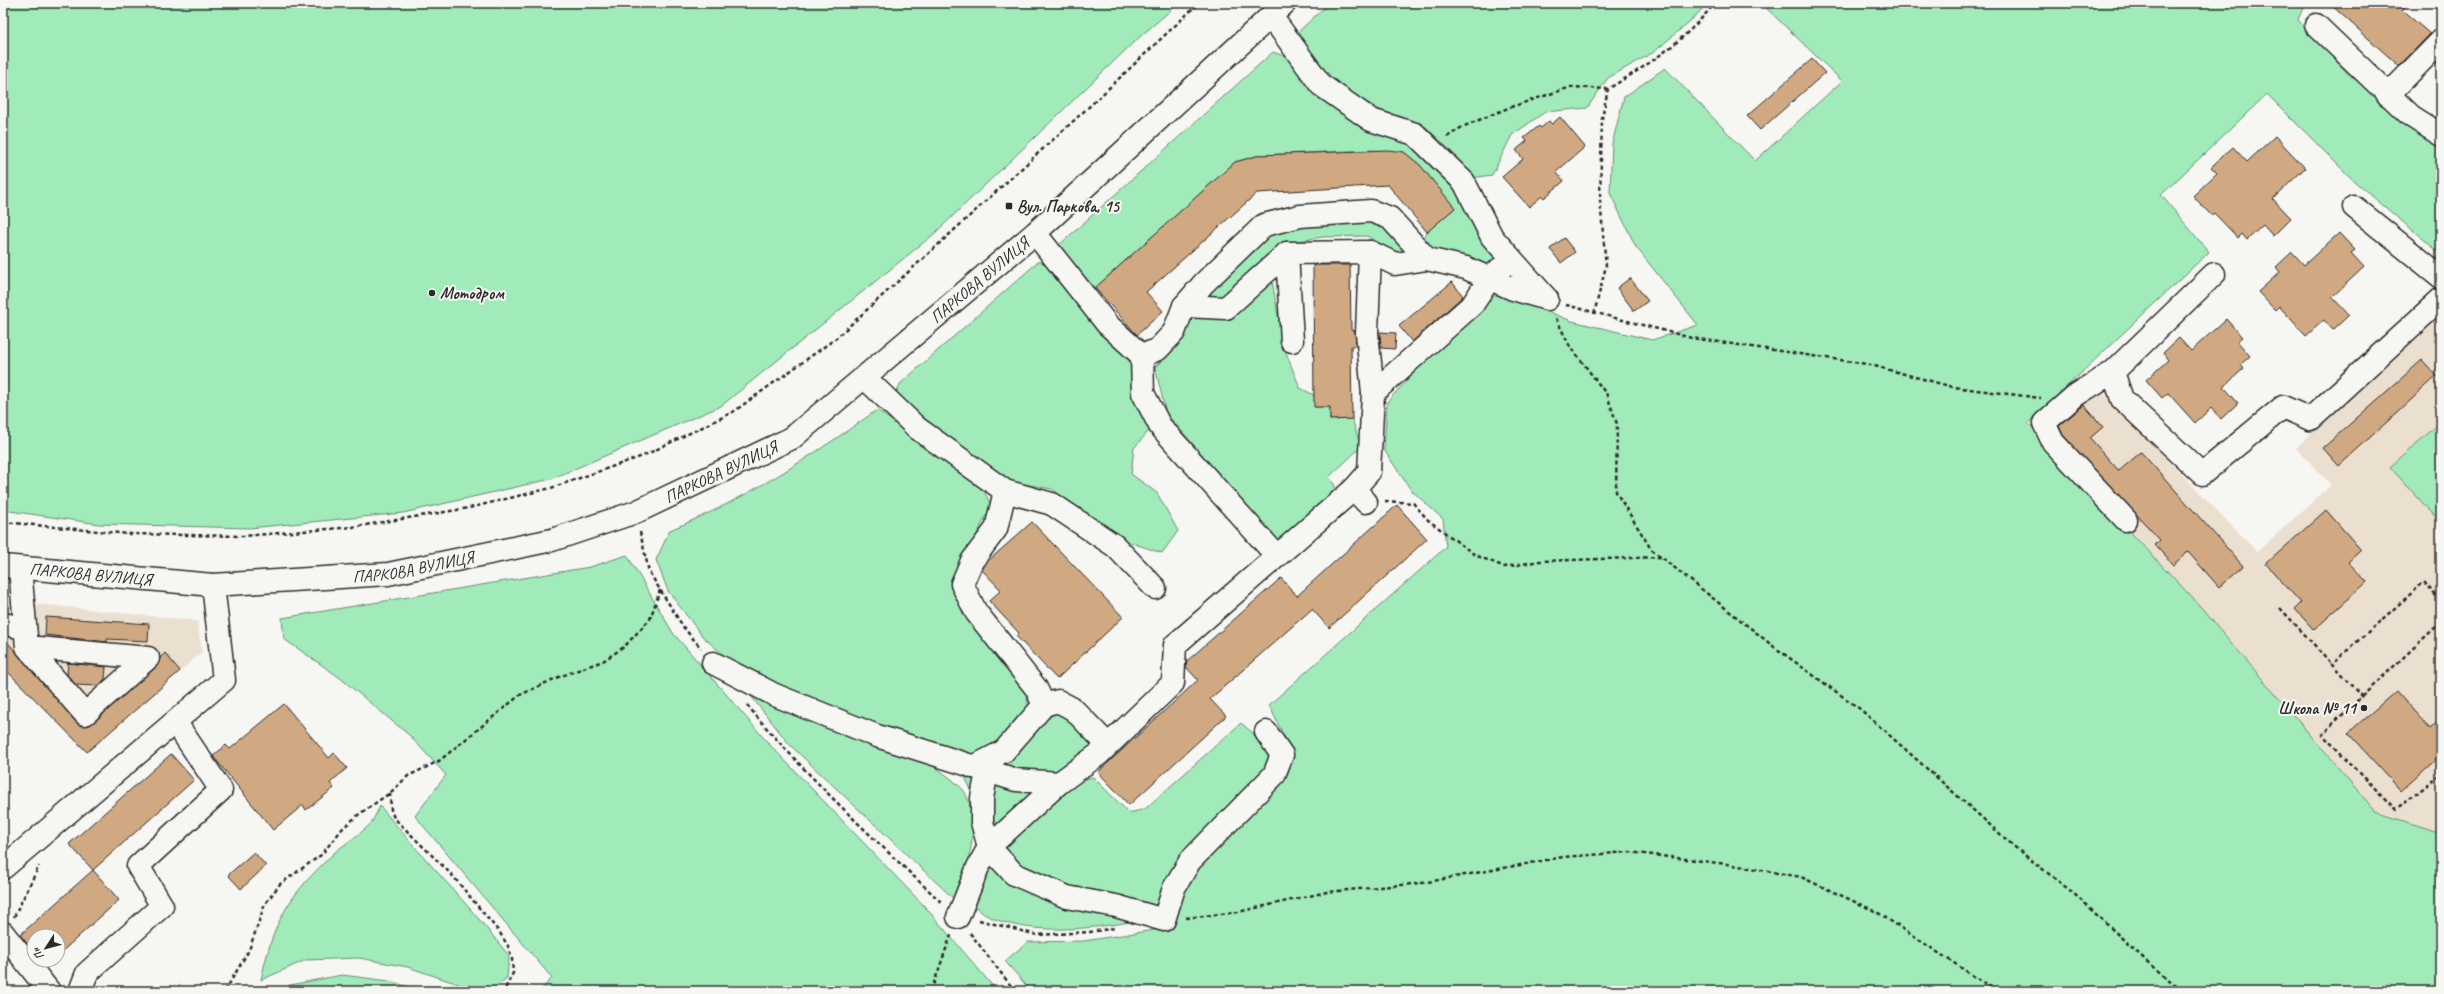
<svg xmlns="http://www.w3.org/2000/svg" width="2444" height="994" font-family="Caveat,sans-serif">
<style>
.built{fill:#ebdfd0}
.green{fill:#a1ebba;stroke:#668b72}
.building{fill:#d0a982;stroke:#2b2b2b}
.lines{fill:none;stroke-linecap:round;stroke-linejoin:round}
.minor-casing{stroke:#2b2b2b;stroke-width:25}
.path{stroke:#2b2b2b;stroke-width:2.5;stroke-dasharray:4 3;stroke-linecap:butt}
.minor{stroke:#f6f6f2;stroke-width:22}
.poi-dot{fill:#2b2b2b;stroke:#f6f6f2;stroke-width:1.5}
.labels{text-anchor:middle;stroke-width:4;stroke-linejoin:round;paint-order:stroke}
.poi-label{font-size:17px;font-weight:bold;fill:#2b2b2b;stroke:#f6f6f2;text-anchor:start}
.street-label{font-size:17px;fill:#2b2b2b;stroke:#f6f6f2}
</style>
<rect width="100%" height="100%" fill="#f6f6f2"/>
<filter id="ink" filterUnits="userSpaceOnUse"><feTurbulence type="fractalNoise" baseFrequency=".025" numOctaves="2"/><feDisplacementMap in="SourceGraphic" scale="8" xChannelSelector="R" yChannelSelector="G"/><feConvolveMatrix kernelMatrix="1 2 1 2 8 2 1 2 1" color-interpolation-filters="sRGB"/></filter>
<g filter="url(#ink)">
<!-- built -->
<path class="built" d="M2441,311V833L2376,812L2199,605L2028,423L2083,372L2257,552L2331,485L2296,448Z
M3,598L37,604L197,621L202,652L87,752L3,667Z"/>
<!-- green -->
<path class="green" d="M3,3H1179L1134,42L934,234L721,406L551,479L403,513L249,528L99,524L3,510Z
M1329,3H1707L1696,16L1654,52L1608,78L1587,108L1545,112L1512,135L1492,175L1471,178L1455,155L1426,127L1380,110L1336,84L1297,33Z
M1761,3H2305L2298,20L2350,76L2387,101L2441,142V254L2354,181L2267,94L2161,195L2209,252L2028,423L2199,605L2376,812L2441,833V991H1031L1005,961L1028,942L1084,941L1173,927L1179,898L1200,864L1235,832L1285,774L1294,757L1269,705L1446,547L1443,519L1411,490L1384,450L1387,402L1429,356L1465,326L1498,292L1572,321L1652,340L1698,325L1636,247L1610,193L1612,144L1624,97L1665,68L1755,161L1842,81Z
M1273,52L1289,58L1328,103L1345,116L1359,126L1397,133L1435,160L1462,192L1492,243L1497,261L1487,270L1434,253L1423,240L1427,232L1455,208L1420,165L1404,152L1371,150L1260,155L1235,162L1095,288L1057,247Z
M1362,220L1386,228L1408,254L1399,255L1367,236L1322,237L1281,244L1218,301L1203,297L1263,235L1289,225Z
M1039,261L1051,266L1134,363L1153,426L1134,448L1131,474L1157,493L1178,531L1162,553L1123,540L1052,489L1013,482L922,425L895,396L900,384Z
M1272,280L1283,345L1300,388L1314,395L1315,407H1330V420L1352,419L1361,447L1329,477L1335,486L1333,498L1285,541L1276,540L1166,413L1155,367L1177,345L1191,316Z
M877,410L981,485L991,505L962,566L1025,689L1030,713L1012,735L980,756L957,758L742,671L703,637L668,591L656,560L670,530C745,500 812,456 877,410Z
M2441,422V523L2390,467Z
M627,555L673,633L769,744L927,909L997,991H540L552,978L415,816L446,775L409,735L339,677L284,639L282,618L590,567Z
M747,691C807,719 872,738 933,766C939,769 960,785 964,791C981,820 970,870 953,898L790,745Z
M1060,709L1095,747L1056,778L1006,771C1018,743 1036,728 1060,709Z
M1241,723L1268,746L1270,762L1160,902L1152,907L1030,877L999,850L1062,785L1093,777L1129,813L1145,809Z
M962,771L1044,789L994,837Z
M380,806C421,857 469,904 509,956L507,978L492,989L461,985L408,967L359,958L306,960L261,980C274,919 288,897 334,853C345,843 362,834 372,822C375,817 377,811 380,806Z
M985,863L1136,921C1091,929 1025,937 984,914C980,912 977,906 974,903Z
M342,975L389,981L423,991H280L290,985Z"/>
<!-- building -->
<path class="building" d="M2329,3H2409L2402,10L2430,34L2399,66Z
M1812,59L1825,73L1760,130L1747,116Z
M1560,117L1585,147L1556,172L1564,181L1544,198L1542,196L1529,207L1502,177L1523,159L1516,150L1527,141L1524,138L1539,126L1541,128L1549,121L1552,124Z
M2275,136L2305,168L2273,199L2291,218L2273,236L2263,225L2247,240L2242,234L2238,238L2214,213L2211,215L2193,196L2217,173L2211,167L2233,147L2247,162Z
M1388,150L1404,152L1420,165L1455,208L1427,232L1388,185L1257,193L1146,292L1163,311L1137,335L1095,288L1235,162L1260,155Z
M2339,233L2355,250L2351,253L2364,267L2332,297L2349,315L2333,330L2324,320L2306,336L2279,306L2275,310L2258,292L2280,272L2276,267L2292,252L2304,265Z
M1564,238L1575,252L1561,263L1550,249Z
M1313,265H1350L1351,330L1355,331L1356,346H1351L1352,419L1330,420V407H1314Z
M1630,278L1648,301L1634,311L1617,288Z
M1452,282L1463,296L1412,342L1399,326Z
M2226,319L2242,337L2237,341L2250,356L2241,364L2244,368L2224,387L2238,403L2221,419L2211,408L2195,423L2168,393L2162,398L2146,380L2168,360L2163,353L2179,338L2191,351Z
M1380,332L1396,333L1395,349L1381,348Z
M2422,360L2437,376L2339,466L2323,448Z
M2084,405L2103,427L2090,438L2119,471L2141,452L2243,566L2219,587L2188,552L2173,565L2155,545L2160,540L2063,435L2059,426Z
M1397,505L1427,539L1329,628L1312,609L1210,699L1226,716L1129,805L1098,772L1198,680L1186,667L1187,661L1281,578L1297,596Z
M2326,510L2361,550L2348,562L2367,582L2314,630L2295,609L2301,603L2266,564Z
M1032,522L1123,617L1057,679L1016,636L1019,633L989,601L1001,590L982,570L987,562Z
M46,617L149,624L148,641L107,639V642L45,635Z
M3,637L76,722L81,726L93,723L156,667L160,658L165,653L180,671L87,752L3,667Z
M68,663L106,667L105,679L98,686L76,685L67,675Z
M2396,691L2430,729L2441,719V755L2401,791L2348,733Z
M284,704L329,758L334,753L347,768L330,783L334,788L306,810L303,805L273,830L213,756L226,745L230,749Z
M171,754L194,780L93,870L69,844Z
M254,852L266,866L241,889L228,875Z
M93,870L119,900L58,955V936H34V952L20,935Z
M40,960H52L45,966Z"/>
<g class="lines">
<defs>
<g id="minor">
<path d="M1271,16L1321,85L1371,120L1415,134L1464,182L1492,237L1547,299"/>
<path d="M2316,25L2411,116L2441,135"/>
<path d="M2388,95L2441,41"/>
<path d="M2354,207L2441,277"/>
<path d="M1035,233L1107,324L1142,356L1158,349L1174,332L1184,306L1204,283L1264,225L1300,216L1371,211L1390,218L1427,259L1466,268L1513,289L1547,299"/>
<path d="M1287,253L1292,341"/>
<path d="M2214,274L2113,372L2122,399L2202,474L2283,407L2310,419L2441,299"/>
<path d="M1184,306L1226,308L1287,253L1370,252L1395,264L1427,259"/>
<path d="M1142,356L1143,393L1160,426L1276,555"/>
<path d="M2113,372L2076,395L2044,423L2053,442L2126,520"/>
<path d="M864,377L917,428L1005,491L1052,504L1115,546L1155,588"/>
<path d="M1373,393L1473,304L1490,278L1501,268"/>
<path d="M1354,489L1369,472L1373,393L1367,333L1370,252"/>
<path id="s1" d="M3,566L213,585L388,574L552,540L636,512L792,438L1035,233L1285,3"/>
<path d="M20,568L27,647L85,714L148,658L27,647"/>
<path d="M3,624L25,628"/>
<path d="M713,663L775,695L877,736L1016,780L1059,783L1099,754L1173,683L1175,645L1354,489L1366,502"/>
<path d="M1044,705L1058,701L1073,709L1108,745"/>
<path d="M973,767L1004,751L1044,705L1036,688L976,612L962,584L972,561L996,529L1005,491"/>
<path d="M987,771L982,798V822L989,847L1014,874L1067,897L1116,906L1164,920L1174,888L1190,861L1274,775L1282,755L1266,732"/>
<path d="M3,868L224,680L213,585"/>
<path d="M958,917L978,867L989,847L1059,783"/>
<path d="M3,933L49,991"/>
<path d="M80,991L87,973L162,906L138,866L221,790L176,723"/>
</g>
</defs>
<!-- minor casing -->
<use href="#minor" class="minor-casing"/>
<!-- path -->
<path class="path" d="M1447,137L1462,127L1508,108L1571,87L1608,89
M1566,305L1692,338L1867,364L1953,387L2041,398
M1594,314L1606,266L1600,200L1602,118L1608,89C1652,62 1681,44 1715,3
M1556,318L1568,343L1607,395L1617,424L1616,492L1651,549L1773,646L1860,709L2017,849L2072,892L2153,967L2183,991
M1385,501L1413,503L1428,520L1475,555L1505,567L1540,561L1661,557
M3,522L129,534L243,536L353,527L469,508L551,488L643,456L733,412L835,339L1092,104L1199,3
M640,532L649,572L684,628L701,648
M2280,608L2332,664
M2441,622L2322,734L2396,810L2441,774
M2362,697L2332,664L2424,582L2441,602
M747,705C806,776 874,839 941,902
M390,793L391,810L394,818L452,875L500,933L508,946L512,959L513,973L504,991
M14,917L39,866
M1186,918L1238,912L1327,892L1422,883L1563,857L1629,852L1727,864L1801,877L1877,912L1996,991
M979,920L1037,935L1090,932L1115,928
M970,933L1015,991
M225,991L249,950L265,904L280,884L321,855L343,828L358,815L390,793L408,776L439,761L520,695L556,678L603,661L624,647L650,619L660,590
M931,991L951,935"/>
<!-- minor -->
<use href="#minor" class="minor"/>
</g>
</g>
<!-- markers -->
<g class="poi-dot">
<rect x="1005" y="202" width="8" height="8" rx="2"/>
<circle cx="432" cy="293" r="4"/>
<circle cx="2364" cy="708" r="4"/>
</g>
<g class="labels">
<!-- poi labels -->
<g class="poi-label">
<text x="1017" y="212">Вул. Паркова, 15</text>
<text x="440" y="299">Мотодром</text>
<text x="2356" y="714" text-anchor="end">Школа № 11</text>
</g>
<!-- street labels -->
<g class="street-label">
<text dy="6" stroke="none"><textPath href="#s1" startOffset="1060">ПАРКОВА ВУЛИЦЯ</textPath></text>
<text dy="6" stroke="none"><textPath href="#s1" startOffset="736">ПАРКОВА ВУЛИЦЯ</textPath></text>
<text dy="6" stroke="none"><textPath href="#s1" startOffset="412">ПАРКОВА ВУЛИЦЯ</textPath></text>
<text dy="6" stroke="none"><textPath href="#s1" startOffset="88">ПАРКОВА ВУЛИЦЯ</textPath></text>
</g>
</g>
<!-- margin -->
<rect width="2444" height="994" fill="none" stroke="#f6f6f2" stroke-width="16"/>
<rect x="8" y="8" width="2428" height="978" fill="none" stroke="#2b2b2b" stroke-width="1.5" filter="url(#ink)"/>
<!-- north arrow -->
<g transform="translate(46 948) rotate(234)"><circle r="19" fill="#f6f6f2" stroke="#a5a5a2"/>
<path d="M0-3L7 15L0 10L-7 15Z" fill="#2b2b2b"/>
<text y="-6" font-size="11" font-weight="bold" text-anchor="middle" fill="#2b2b2b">Пн</text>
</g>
</svg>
